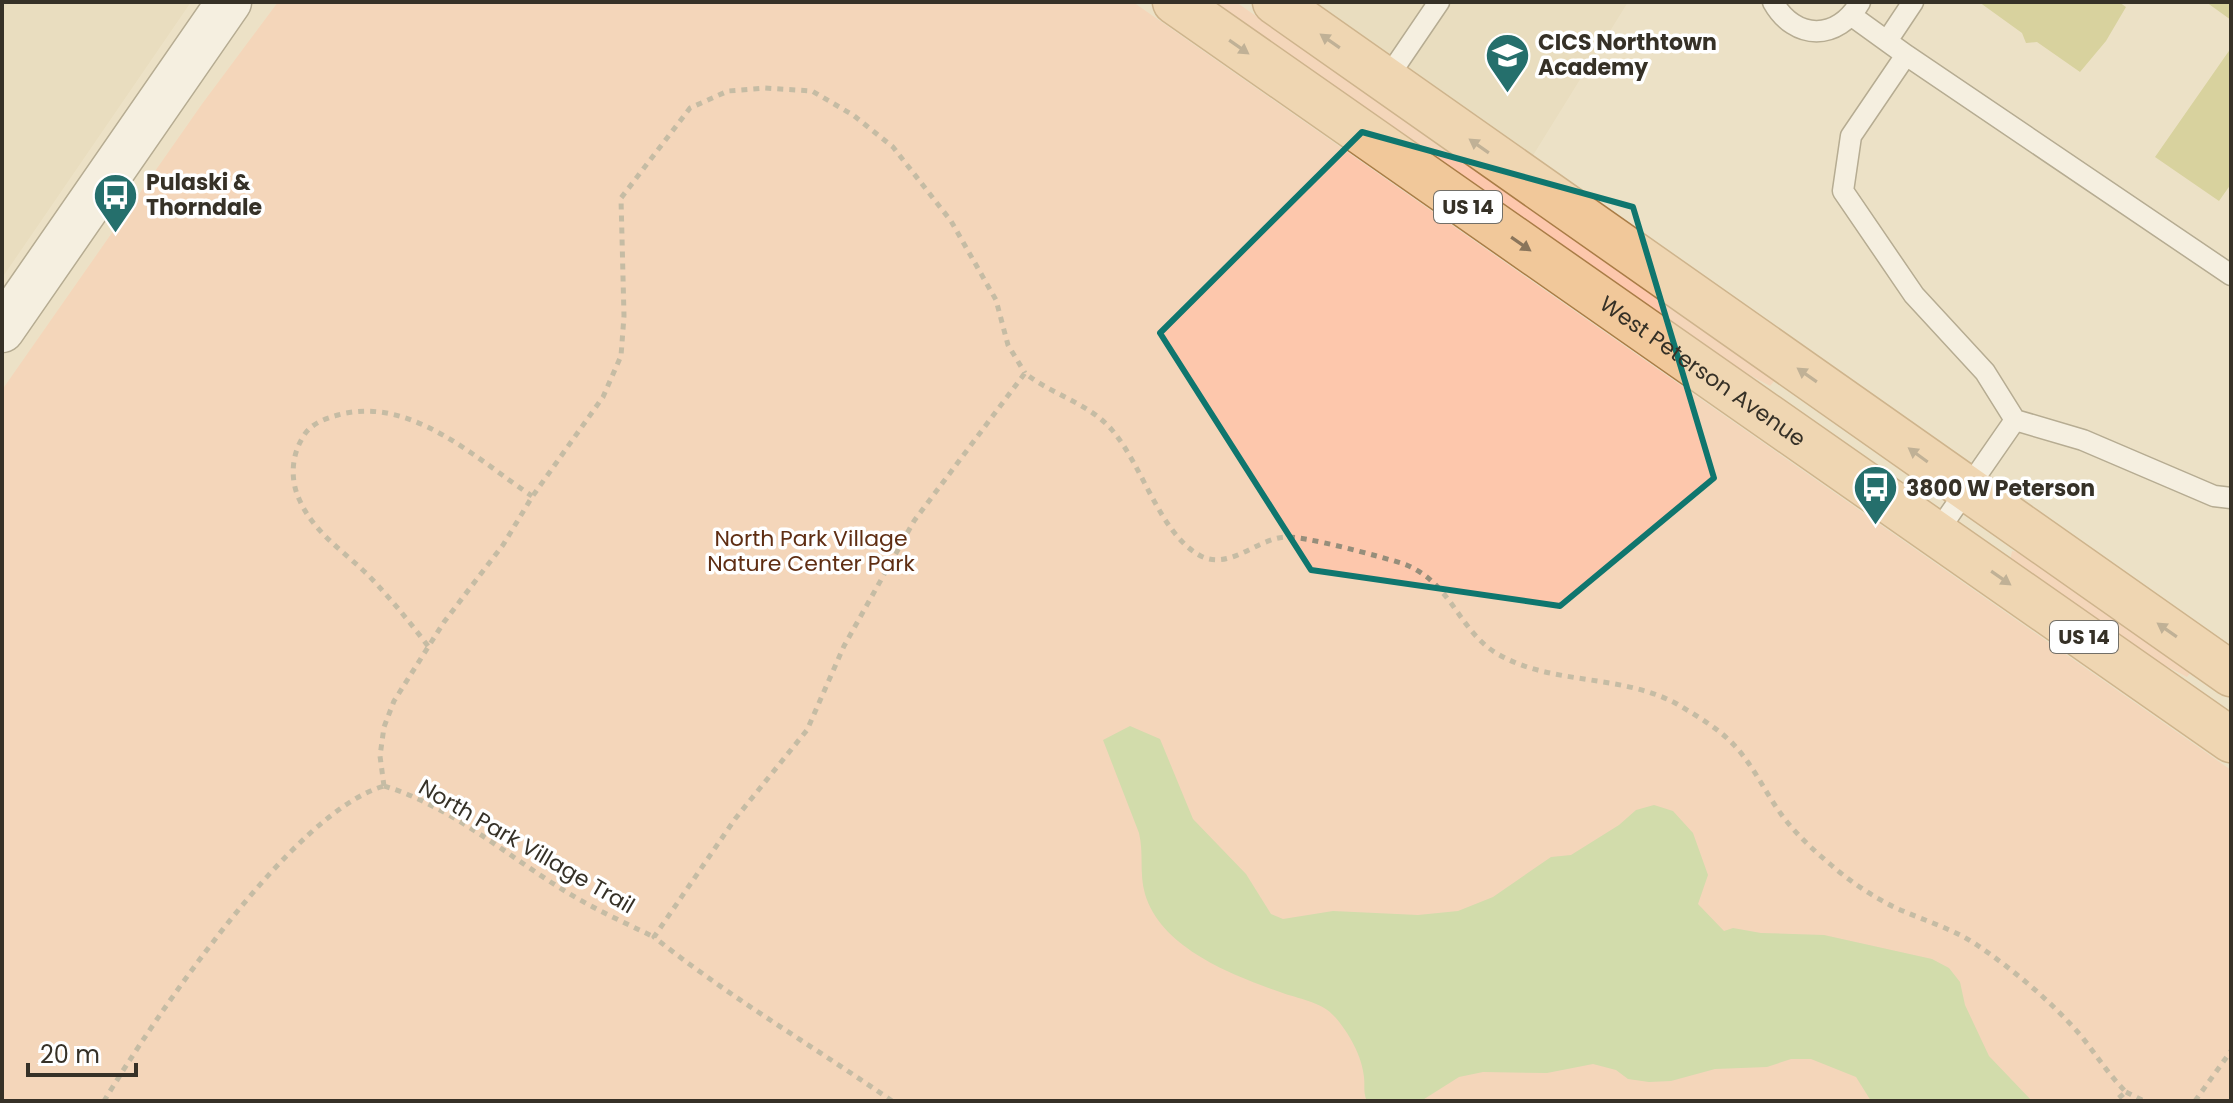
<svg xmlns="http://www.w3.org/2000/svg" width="2233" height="1103" font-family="Poppins,sans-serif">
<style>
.built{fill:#e4d7b5}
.green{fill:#fdc7ac}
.water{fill:#b1d48b}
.building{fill:#bebe6d}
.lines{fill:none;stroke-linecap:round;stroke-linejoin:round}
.lane-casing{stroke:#736a52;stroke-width:23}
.secondary-casing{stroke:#736a52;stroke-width:47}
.primary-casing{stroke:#a97c46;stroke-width:47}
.path{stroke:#968e7b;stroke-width:5;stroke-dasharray:6 6;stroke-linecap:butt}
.lane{stroke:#fff;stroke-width:20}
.secondary{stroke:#fff;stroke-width:44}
.primary{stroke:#f1c89a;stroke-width:44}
.oneway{fill:#8a755b}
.marked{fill:none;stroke:#0f766e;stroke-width:6;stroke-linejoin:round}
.labels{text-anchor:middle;stroke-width:7;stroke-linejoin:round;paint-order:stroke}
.shield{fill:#fff;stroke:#726f68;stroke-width:2}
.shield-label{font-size:20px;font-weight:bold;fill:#363127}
.poi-label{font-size:22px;font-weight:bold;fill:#363127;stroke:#fff;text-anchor:start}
.street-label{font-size:22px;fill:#363127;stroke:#fff}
.park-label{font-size:22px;fill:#5f2e13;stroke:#fff}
</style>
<rect width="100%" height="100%" fill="#ece1c6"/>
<!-- built -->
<path class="built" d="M2,2H191L2,278Z
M1310,2H1628L1532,157Z"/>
<!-- green -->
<path class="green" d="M278,2H1133L2231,770V1101H2V390L202,104Z
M1210,2H1236L1776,379L1770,386L1713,355Z
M2012,551L2019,552L2191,672L2187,677L2132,648L2010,561Z"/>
<!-- water -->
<path class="water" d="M1130,726L1160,739L1193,819L1246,874L1271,914L1283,919L1333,911L1418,915L1458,911L1493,897L1551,857L1571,855L1619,825L1636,810L1654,805L1673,811L1693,833L1708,875L1698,904L1724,931L1733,928L1761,933L1824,935L1932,959L1949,968L1960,982L1965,1005L1989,1056L2032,1101H1871L1856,1077L1811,1059H1791L1767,1067L1715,1069L1671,1081L1649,1082L1628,1079L1616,1070L1593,1064L1547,1073L1483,1072L1459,1077L1421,1101H1367C1363,1093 1365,1086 1364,1077C1362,1056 1349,1033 1335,1017C1321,1001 1298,999 1280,992C1232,975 1161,948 1145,894C1139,873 1144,854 1139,833L1103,740Z"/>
<!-- building -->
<path class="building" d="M1979,2H2119L2126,7L2106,41L2080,72L2037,42L2026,43L2022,33Z
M2206,2H2231V20Z
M2231,48V184L2219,201L2155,157Z"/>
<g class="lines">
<defs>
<path id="lane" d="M1773,2C1795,41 1838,41 1860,2
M1852,16L1906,55
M1887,41L1913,2
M1386,80L1439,2
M2015,420L2083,440L2214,496L2231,498
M1936,534L2015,420L1985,372L1914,295L1843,191L1851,136L1906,55L2231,275"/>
<path id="secondary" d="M2,330L229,2"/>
<g id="primary">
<path id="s1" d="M1175,2L2231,740"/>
<path d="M1275,2L2231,674"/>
</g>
</defs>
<!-- lane casing -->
<use href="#lane" class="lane-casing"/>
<!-- secondary casing -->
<use href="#secondary" class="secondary-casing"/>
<!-- primary casing -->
<use href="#primary" class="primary-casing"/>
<!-- path -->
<path class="path" d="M428,646C409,621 390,598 369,576C344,551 315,534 300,501C290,481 291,456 303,437C310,424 324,419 338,415C410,395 475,458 532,496
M384,786L380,756L384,727L394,701L444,622L503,545L532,497L603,397L621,356L624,316L621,198L690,108L728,91L764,88L812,91L853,115L893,147L951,221L996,300L1008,345L1025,373
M384,786C448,805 504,853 560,888C590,907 623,922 654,937
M2126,1092L2144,1101
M104,1101C154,1019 292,812 384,786
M892,1101C813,1046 729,997 654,937L735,819L807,730L844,646L914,521L1025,373C1052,395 1089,403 1112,430C1143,466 1159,532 1199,555C1228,572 1256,539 1285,537C1306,536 1378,556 1401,563C1451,580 1457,629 1496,653C1551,686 1620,673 1677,704C1697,716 1718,728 1734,745C1753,765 1765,792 1781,814C1795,833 1812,849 1830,864C1849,881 1872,896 1894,907C1922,920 1952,928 1977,945C2015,971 2052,1002 2082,1037C2097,1056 2109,1075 2126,1092L2115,1101
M2195,1101L2231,1051"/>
<!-- lane -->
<use href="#lane" class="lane"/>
<!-- secondary -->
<use href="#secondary" class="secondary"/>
<!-- primary -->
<use href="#primary" class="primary"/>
</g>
<!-- one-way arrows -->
<defs><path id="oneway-solid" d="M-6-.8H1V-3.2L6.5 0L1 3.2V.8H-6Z" transform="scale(2)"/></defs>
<g class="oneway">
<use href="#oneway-solid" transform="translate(1330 41) rotate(-145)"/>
<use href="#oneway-solid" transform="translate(1239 47) rotate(35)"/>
<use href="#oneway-solid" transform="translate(1479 146) rotate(-145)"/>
<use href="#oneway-solid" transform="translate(1521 244) rotate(35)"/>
<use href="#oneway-solid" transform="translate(1807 375) rotate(-145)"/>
<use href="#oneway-solid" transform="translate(1918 455) rotate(-144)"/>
<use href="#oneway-solid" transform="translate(2001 578) rotate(35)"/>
<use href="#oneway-solid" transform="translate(2167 630) rotate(-145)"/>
</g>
<!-- marked area -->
<path d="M0 0H2233V1103H0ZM1362,132L1633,207L1714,478L1560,606L1311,570L1160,333Z" fill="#ece1c6" fill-opacity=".55" fill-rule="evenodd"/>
<path class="marked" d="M1362,132L1633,207L1714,478L1560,606L1311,570L1160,333Z"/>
<!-- icons -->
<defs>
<symbol id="school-pin" viewBox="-11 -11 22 30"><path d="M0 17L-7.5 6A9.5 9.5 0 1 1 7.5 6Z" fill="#256f6c" stroke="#fff"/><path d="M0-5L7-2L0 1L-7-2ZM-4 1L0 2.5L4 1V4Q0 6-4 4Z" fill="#fff"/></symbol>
<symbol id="bus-pin" viewBox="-11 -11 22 30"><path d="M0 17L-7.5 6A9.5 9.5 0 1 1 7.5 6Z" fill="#256f6c" stroke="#fff"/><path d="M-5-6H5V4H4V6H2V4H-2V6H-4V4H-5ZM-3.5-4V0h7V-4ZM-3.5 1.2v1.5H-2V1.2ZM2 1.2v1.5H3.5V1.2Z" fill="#fff"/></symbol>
</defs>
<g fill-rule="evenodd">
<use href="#school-pin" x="1482" y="30" width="51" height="69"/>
<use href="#bus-pin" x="90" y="170" width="51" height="69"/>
<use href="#bus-pin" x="1850" y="462" width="51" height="69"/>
</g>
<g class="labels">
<!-- shield labels -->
<g class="shield">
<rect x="1434" y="191" width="68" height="32" rx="6"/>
<rect x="2050" y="621" width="68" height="32" rx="6"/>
</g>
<g class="shield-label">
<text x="1468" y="214">US 14</text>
<text x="2084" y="644">US 14</text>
</g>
<!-- poi labels -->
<g class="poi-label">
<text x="1538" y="50">CICS Northtown<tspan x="1538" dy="25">Academy</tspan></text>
<text x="146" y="190">Pulaski &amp;<tspan x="146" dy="25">Thorndale</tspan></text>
<text x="1906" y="496">3800 W Peterson</text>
</g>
<!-- street labels -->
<g class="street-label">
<text dy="8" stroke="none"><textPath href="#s1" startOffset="644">West Peterson Avenue</textPath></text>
<text transform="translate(527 846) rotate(30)" y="8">North Park Village Trail</text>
</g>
<!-- park labels -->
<g class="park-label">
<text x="811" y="546">North Park Village<tspan x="811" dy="25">Nature Center Park</tspan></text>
</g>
</g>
<!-- border -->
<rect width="2233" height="1103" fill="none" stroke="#363127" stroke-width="8"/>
<!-- scale -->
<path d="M28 1063v12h108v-12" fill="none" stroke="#363127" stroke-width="4"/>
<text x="40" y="1063" font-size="24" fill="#363127" stroke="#ffffff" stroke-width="6" paint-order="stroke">20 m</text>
</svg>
